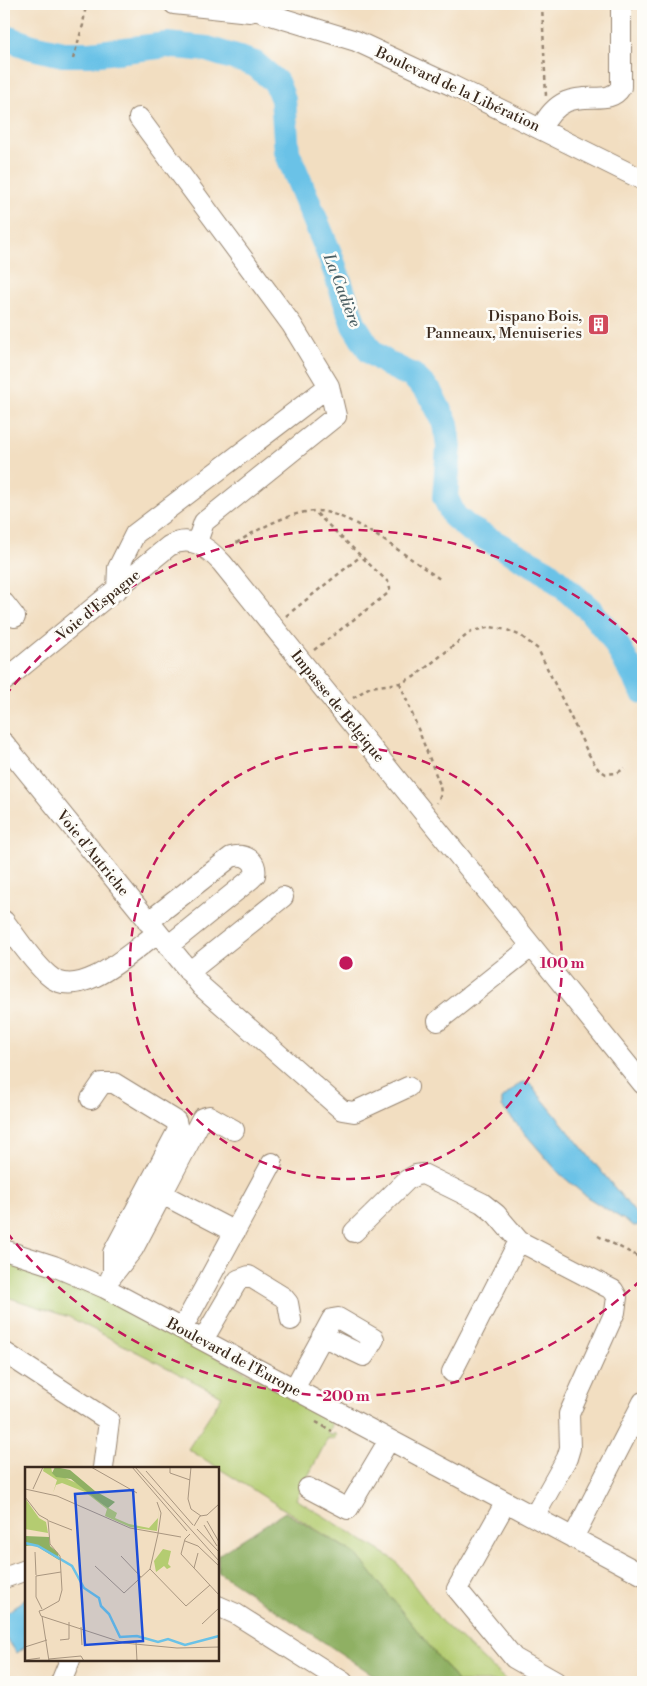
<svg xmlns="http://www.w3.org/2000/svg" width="647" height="1686" font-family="'Libre Bodoni',serif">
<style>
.green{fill:#b4cc71;stroke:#787b48}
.forest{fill:#8fb063;stroke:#656d40}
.water{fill:#6ac2e7;stroke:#527682}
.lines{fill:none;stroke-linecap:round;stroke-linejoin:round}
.river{stroke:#6ac2e7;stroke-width:26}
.minor-casing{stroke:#968470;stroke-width:22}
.path{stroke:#968470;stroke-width:2.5;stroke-dasharray:4 4;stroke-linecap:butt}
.minor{stroke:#fff;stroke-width:20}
.ring{fill:none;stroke:#c2185b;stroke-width:2.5;stroke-dasharray:9 6}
.labels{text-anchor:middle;stroke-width:5;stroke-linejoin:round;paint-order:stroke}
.street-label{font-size:15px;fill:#3b2a1e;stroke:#fdfcf7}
.poi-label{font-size:15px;fill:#3b2a1e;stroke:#fdfcf7;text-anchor:end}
.water-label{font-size:16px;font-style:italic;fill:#4b5f64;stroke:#fdfcf7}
.inset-river{fill:none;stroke:#6ac2e7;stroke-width:2.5}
.inset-road{fill:none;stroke:#a99680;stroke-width:1}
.view{fill:#1d4ed8;fill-opacity:0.15;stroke:#1d4ed8;stroke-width:2.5}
.inset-edge{fill:none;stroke:#3b2a1e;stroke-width:2.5}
.centre{fill:#c2185b;stroke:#fdfcf7;stroke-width:2.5}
.ring-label{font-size:15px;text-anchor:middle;font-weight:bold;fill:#c2185b;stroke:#fdfcf7;stroke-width:5;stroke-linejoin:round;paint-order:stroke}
</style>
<rect width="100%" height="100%" fill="#fdfcf7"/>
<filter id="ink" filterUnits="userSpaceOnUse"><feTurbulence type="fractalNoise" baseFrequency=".02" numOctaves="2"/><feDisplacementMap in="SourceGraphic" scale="10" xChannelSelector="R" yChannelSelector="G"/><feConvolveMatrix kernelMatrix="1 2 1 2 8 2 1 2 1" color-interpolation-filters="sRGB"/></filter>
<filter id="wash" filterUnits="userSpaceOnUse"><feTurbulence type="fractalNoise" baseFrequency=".0096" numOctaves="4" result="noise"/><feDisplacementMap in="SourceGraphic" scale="20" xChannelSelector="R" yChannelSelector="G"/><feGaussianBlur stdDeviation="1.12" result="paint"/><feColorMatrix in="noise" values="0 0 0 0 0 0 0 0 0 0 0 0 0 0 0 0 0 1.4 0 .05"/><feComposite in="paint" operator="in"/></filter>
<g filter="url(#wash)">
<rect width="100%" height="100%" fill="#f2dec1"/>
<!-- green -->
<path class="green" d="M4,1259L94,1292L327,1415L332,1426L327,1433L332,1436L334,1433L336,1435L334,1440L328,1438L296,1499L395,1560L441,1621L508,1682H458L357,1555L188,1449L222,1396L69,1317L4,1296Z"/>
<!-- forest -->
<path class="forest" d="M285,1512L357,1555L458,1682H384L218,1572V1555Z"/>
<!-- water -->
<path class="water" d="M524,1082L530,1084L641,1220V1225L634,1226L587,1197L560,1174L502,1107V1099L520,1083Z
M26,1598V1646L17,1653L4,1635V1615Z"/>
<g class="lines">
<!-- river -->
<path class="river" d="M4,37L32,47L63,54H91L167,45L207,49L255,64L276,82L283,99L287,152L331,258L354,325L371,352L388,364L413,376L430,393L446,424L449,447L445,497L454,516L468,528L547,572L590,610L612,637L643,691"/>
</g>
</g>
<g filter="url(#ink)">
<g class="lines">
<defs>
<path id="minor" d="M174,4L250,12
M235,4L356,41L453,86L643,180
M541,129C567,76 606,113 621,87V4
M197,542L204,522L336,416L329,386
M117,590L118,568L135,534L329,386L292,325L139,118
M4,603L15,617
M4,681L169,546C191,534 207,547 222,563L643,1084
M4,743L202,987L342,1110L354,1112L408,1087
M4,921C18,939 31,960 48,975C78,1004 132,951 157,933
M148,922L231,857C244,853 258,860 255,875L251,879L168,946
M189,972L283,897
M438,1021L531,947
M91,1099L102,1083H114L176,1121L178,1130L113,1253V1273
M162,1194L202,1118L209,1116L234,1130
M354,1232L407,1180L416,1175L423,1174L482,1203L496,1214L519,1241
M4,1250L54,1266L105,1288L643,1575
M111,1277L133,1249L162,1194L235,1232
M182,1329L272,1163
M203,1340L238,1280L249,1276L283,1297L288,1303L291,1320
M4,1352L109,1421L103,1468
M452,1372L519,1241L613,1290L617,1297L615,1312L569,1414L570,1448L567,1458L534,1517
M294,1389L332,1319L338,1318L374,1339L364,1356L322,1336
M308,1488L348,1509L389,1440
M506,1502L457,1589L514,1658L556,1682
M573,1538L643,1402
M4,1578L26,1570
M218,1606L236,1614L343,1682
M61,1682L70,1660"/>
</defs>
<!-- minor casing -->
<use href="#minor" class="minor-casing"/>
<!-- path -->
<path class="path" d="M542,4L546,97
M73,59L83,25L86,4
M230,547C253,532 285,513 314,511C348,509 411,560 440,579
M286,616L361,556
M314,650L387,594L390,589L389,583L315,512
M400,683L440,785L441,795L437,803
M353,698L370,687L400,683L414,677L472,631L491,627L507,630L521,636L538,649L588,753L598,769L606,774L617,773L625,768
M598,1236L643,1259
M316,1422L332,1431"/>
<!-- minor -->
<use href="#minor" class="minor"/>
</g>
</g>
<!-- distance rings -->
<g class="ring">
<circle cx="346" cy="963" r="216"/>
<path d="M641 1280A433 433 0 0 1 5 1230M5 696A433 433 0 0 1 641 646"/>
</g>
<!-- icons -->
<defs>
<symbol id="building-square" viewBox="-11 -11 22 22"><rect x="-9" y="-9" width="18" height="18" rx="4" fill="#d1495b" stroke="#fdfcf7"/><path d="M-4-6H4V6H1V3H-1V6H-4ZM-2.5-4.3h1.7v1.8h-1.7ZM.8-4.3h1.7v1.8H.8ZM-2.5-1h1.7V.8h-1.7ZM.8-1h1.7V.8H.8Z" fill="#fff"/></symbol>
</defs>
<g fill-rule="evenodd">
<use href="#building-square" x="586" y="312" width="25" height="25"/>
</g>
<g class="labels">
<!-- street labels -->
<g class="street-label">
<text transform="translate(458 89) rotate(25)" y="5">Boulevard de la Libération</text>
<text transform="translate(98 605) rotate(-39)" y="5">Voie d'Espagne</text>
<text transform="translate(338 706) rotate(51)" y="5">Impasse de Belgique</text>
<text transform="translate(93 853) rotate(51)" y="5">Voie d'Autriche</text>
<text transform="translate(234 1357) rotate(28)" y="5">Boulevard de l'Europe</text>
</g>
<!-- poi labels -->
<g class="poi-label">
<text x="582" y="321">Dispano Bois,<tspan x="582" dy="17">Panneaux, Menuiseries</tspan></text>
</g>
<!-- water labels -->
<g class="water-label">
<text transform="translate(343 290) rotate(69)" y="6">La Cadière</text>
</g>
</g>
<!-- overview -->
<g transform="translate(25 1467)">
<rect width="194" height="194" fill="#f2dec1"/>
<path d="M19,0H26L27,5L58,19L77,37L92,46L90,51L104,57L124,61L133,51L134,41L132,64L105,60L80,49L82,42L60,25L37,16L31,18L28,26L32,13L18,4ZM0,31L14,51L21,55L23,66L0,62ZM138,82L146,84L143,97L146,100L142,102L139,99L131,105L129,94Z" fill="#b4cc71"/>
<path d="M30,0L45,3L70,24L90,35L83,41L77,37L46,12L31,10L27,6ZM0,69L24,70L25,79L33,86L34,93L10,78L0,79Z" fill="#8fb063"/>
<path class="inset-river" d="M0,76L13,79L47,99L59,121L74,131L76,139L84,147L95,170L112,169L133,175L143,172L160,178L194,169"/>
<path class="inset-road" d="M66,0L112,26M107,0L162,64M110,0L194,94M145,0V6L165,13M166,0L163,32L166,42L176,49M121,4L168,58M0,22L32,29L105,61L156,70M8,22L18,0M0,30L14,48L23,53L25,77L35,89L37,123L34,134L18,143M132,35L136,46L133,67M24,54L47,63M182,54L194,75M179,58L192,79M169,59L175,49L182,48L194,37M172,62L194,85M165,67L160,72L156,87L194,128M160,74L173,79L194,99M10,85L11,108M96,89L116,110M70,99L99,126L125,102L133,67M169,101L173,86M125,102L161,139L185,118M17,142L11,130V109L36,105M18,143L14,144L16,149L99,176L152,181L194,180M17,149L24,194M177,157L194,141M56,160L57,178M35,173L44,172V155M111,175L112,194M0,180L22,173M24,192L56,189L59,194M0,193L15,191"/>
<path class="view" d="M108,23L118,174L60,178L50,27Z"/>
<rect width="194" height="194" class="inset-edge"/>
</g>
<circle cx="346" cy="963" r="8" class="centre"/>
<g class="ring-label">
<text x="562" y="968">100 m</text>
<text x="346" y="1401">200 m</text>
</g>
<!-- margin -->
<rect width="647" height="1686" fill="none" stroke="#fdfcf7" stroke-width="20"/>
</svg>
